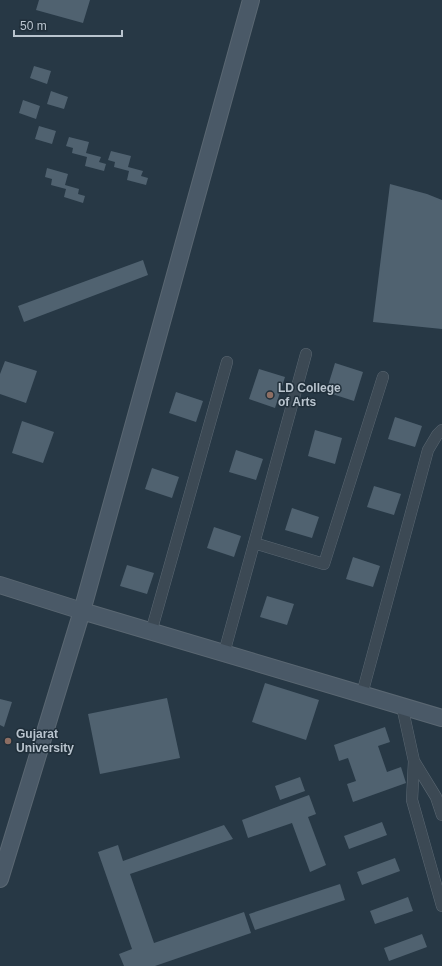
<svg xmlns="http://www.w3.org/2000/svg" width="442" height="966" font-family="Arial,sans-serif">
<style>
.building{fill:#506270}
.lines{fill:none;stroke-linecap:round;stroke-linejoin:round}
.street-casing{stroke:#5a6772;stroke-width:12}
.secondary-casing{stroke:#5a6772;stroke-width:18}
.street{stroke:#3c4954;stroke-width:11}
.secondary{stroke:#4a5967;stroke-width:16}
.education-dot{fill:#8d6e63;stroke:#202f3a;stroke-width:1.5}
.labels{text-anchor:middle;stroke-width:3;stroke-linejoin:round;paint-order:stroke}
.poi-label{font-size:12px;font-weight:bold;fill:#b9c4ce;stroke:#202f3a;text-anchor:start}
</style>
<rect width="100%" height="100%" fill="#273845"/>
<!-- building -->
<path class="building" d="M39,0H90L83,23L36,10Z
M34,66L51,71L47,84L30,78Z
M51,91L68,97L64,109L47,104Z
M23,100L40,106L36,119L19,113Z
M39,126L56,131L52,144L35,139Z
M69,137L89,142L86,153L101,157L99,162L106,164L104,171L85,166L87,157L72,153L73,148L66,146Z
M111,151L131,156L128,167L143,171L141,176L148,178L146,185L127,180L129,171L114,167L115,162L108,160Z
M47,168L68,174L65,185L79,189L78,194L85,196L83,203L64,197L66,189L51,185L52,179L45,177Z
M390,184L427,194L442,200V329L373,322Z
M143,260L148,275L24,322L18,306Z
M5,361L37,371L26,403L0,394V374Z
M335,363L363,372L354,401L326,392Z
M259,369L285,377L275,408L249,399Z
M176,392L203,401L196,422L169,413Z
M395,417L422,426L415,447L388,439Z
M22,421L54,432L43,463L12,453Z
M315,430L342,438L335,464L308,456Z
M236,450L263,459L256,480L229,472Z
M152,468L179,477L172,498L145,489Z
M374,486L401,494L394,515L367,507Z
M292,508L319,517L312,538L285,530Z
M214,527L241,536L234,557L207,548Z
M353,557L380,566L373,587L346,579Z
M127,565L154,573L147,594L120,586Z
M267,596L294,604L287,625L260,617Z
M265,683L319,700L306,740L252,722Z
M167,698L180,758L100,774L88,714Z
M0,699L12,702L4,727L0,725Z
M385,727L390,742L378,746L387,772L401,767L406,783L353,802L347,784L356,781L348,758L339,761L334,745Z
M300,777L305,791L280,800L275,786Z
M309,795L316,814L308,817L326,865L310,872L292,823L248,838L242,820Z
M382,822L387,835L349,849L344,836Z
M224,825L233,839L130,874L154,943L244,912L251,933L155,966H124L119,954L132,949L98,852L118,845L123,861Z
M395,858L400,871L362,885L357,872Z
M340,884L345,900L255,930L249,914Z
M408,897L413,911L375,924L370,911Z
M422,934L427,947L389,961L384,948Z"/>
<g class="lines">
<defs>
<path id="street" d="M254,543L324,564L383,377
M151,632L227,362
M224,653L306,354
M362,694L428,450L437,435L442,430
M402,706L414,761L412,800L442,906
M414,761L436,797L442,815"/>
<path id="secondary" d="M0,585L82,611L251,0
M0,879L82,611L442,718"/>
</defs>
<!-- street casing -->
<use href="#street" class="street-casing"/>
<!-- secondary casing -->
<use href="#secondary" class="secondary-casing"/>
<!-- street -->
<use href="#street" class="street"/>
<!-- secondary -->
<use href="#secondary" class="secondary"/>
</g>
<!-- markers -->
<g class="education-dot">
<circle cx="270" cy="395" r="4"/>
<circle cx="8" cy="741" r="4"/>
</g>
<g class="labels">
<!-- poi labels -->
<g class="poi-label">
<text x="278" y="392">LD College<tspan x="278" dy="14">of Arts</tspan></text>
<text x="16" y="738">Gujarat<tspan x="16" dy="14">University</tspan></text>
</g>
</g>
<!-- scale -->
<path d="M14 30v6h108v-6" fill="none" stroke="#b9c4ce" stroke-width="2"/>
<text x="20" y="30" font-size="12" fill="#b9c4ce" stroke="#202f3a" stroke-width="3" paint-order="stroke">50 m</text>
</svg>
